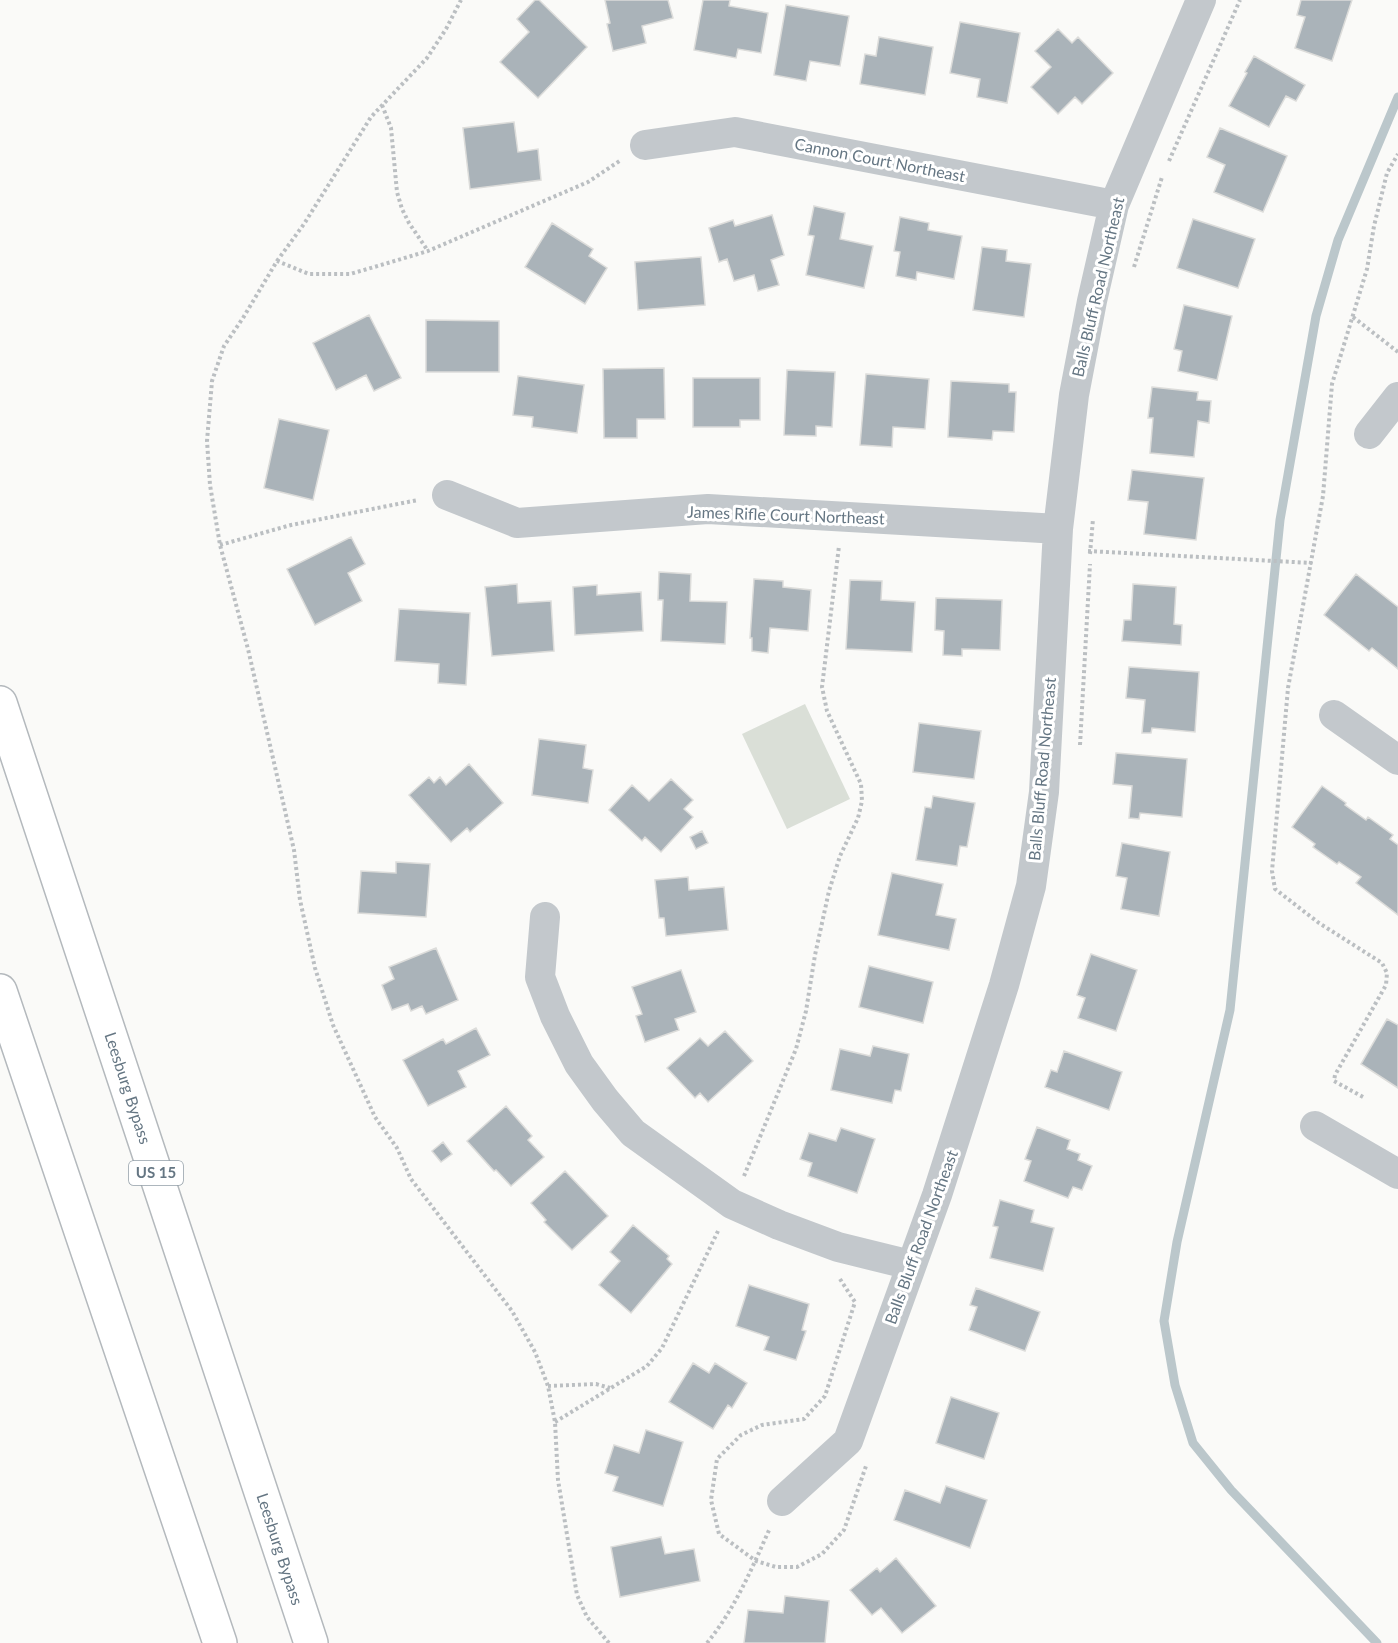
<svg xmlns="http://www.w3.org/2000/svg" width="1398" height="1643" font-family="Lato,sans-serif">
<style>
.green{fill:#dadfd7}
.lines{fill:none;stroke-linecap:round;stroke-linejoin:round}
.stream{stroke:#bbc7cb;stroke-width:9}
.building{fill:#aab3b9;stroke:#dcdcda;stroke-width:1.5}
.highway-casing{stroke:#b4b9bd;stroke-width:36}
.path{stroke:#bbbfc2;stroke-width:4;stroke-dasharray:3 3;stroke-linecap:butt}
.minor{stroke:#c3c8cc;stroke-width:30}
.highway{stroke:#fff;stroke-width:33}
.labels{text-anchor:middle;stroke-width:6;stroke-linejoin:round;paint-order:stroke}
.shield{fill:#fff;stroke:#939fa8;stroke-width:1.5}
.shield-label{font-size:15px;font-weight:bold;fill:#657683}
.street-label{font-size:16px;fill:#657683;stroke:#fff}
</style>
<rect width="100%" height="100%" fill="#fafaf8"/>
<!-- green -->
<path class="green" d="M805,704L850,799L787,829L742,734Z"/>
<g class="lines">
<!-- stream -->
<path class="stream" d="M1377,1643L1231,1490L1193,1443L1175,1385L1164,1321L1177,1242L1230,1010L1280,520L1316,316L1338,240L1398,97"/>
</g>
<!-- building -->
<path class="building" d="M535,0H539L587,47L538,98L500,62L529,32L517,19Z
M605,0H668L673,18L642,26L646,43L613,51L607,24L610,23Z
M703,0H730L729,6L768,13L761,53L738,49L736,58L694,50Z
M1301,0H1352L1332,61L1295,48L1305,17L1297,15Z
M786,5L849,16L840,66L810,61L806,81L774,75Z
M960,22L1020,33L1007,103L977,97L980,79L950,73Z
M1058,29L1072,43L1078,37L1113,73L1082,104L1075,97L1058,114L1031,87L1051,67L1035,51Z
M879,37L933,47L925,95L860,84L865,54L876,56Z
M1254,56L1305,85L1296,101L1286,96L1269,127L1229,106L1247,73L1245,72Z
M514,122L518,152L538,149L541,180L470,189L463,128Z
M1220,128L1287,156L1263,212L1214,192L1225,165L1207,157Z
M814,206L845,213L840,239L873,246L864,288L806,275L814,236L808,235Z
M772,215L784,255L771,260L779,285L758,291L754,275L734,281L727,259L719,262L709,228L733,220L735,226Z
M900,217L929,223L928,230L962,236L954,279L917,272L916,280L896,276L900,252L894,251Z
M1193,219L1255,239L1238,288L1177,268Z
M552,223L593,249L589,256L607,268L585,304L525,267Z
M982,247L1007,250L1006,261L1031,264L1024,317L973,310Z
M701,257L705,305L638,310L635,262Z
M1184,305L1232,316L1217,380L1178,371L1182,351L1174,349Z
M369,315L401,378L374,391L366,375L336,390L313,343Z
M426,320L499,321V372H426Z
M664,368L665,419H637V438H604L603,369Z
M787,370L835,372L832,427L816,426V436L784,435Z
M866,374L929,379L925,429L893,427L892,447L860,445Z
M518,376L584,385L577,433L532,427L533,417L513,415Z
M693,378H760V420H740V427H693Z
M951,381L1009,384V392H1016L1014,432L993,431L992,440L948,437Z
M1152,387L1198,392L1197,400L1211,401L1209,423L1198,421L1194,457L1150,453L1153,418H1148Z
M279,419L329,430L313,500L264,488Z
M1132,470L1204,478L1196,540L1144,534L1148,502L1128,500Z
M351,537L365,564L348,573L362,601L315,625L287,569Z
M659,572L691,574L690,601L727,602L725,644L661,641L663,600H658Z
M1356,574L1398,607V669L1372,648L1369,651L1324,615Z
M754,579L783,581V587L811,590L808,631L770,628L768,653L752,651V638H750Z
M850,580L882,581L881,600L915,602L912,652L846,649Z
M517,584L518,603L551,601L554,651L492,656L485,587Z
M1133,584L1176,587L1174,624L1182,625L1181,645L1122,641L1124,620H1131Z
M597,585V595L641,592L643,631L575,635L573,587Z
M936,598L1002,600L1000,650L962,649V656L943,655L944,631L935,630Z
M399,609L470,613L466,685L438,683L439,664L395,661Z
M1129,667L1199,672L1195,732L1152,728L1151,733H1142L1145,700L1126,698Z
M919,723L981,731L974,779L913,772Z
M539,739L586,745L583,768L593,770L588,803L532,795Z
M1116,753L1187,759L1182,817L1140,813L1139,819L1129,818L1132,786L1113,784Z
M469,764L503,803L470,832L467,828L451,842L409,795L429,777L434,783L440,777L446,785Z
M671,779L693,800L684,809L693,817L661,852L645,837L642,841L609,810L632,785L649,801Z
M1322,786L1346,803L1345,805L1366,820L1368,817L1393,835L1390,839L1398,845V915L1356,883L1361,877L1339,862L1337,864L1313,847L1315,844L1292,827Z
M933,796L975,803L967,847L960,846L957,866L916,860L925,807L931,808Z
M702,831L708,843L696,849L690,837Z
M1122,843L1170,852L1159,916L1121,909L1127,878L1116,876Z
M396,862L430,864L426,917L358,913L361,871L396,873Z
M892,873L943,884L936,915L956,919L949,950L878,935Z
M688,877L689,890L724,887L728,930L666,936L664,918H659L655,880Z
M436,948L458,1000L426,1014L422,1006L411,1011L408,1004L392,1010L382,985L394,979L389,967Z
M1091,954L1137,970L1116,1031L1078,1018L1085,998L1077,995Z
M869,966L933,982L923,1023L859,1007Z
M681,970L696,1012L675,1019L679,1030L645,1042L636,1016L642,1014L632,987Z
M1387,1019L1398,1025V1088L1361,1064Z
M476,1028L490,1055L458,1071L466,1087L428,1106L403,1060L443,1039L446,1044Z
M725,1031L753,1061L708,1102L700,1093L695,1098L667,1068L700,1038L708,1046Z
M873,1046L909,1054L901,1091L895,1090L892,1103L831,1090L840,1049L870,1056Z
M1064,1051L1122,1072L1109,1110L1045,1087L1051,1070L1057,1072Z
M506,1106L532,1136L528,1140L544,1157L511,1186L496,1170L494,1171L467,1141Z
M1037,1127L1070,1140L1067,1149L1080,1154L1078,1160L1092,1166L1082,1190L1073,1187L1068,1198L1024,1181L1031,1161L1025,1159Z
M841,1128L875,1139L857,1193L808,1176L812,1163L800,1159L809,1133L836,1141Z
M443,1142L452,1154L441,1162L432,1151Z
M565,1171L608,1216L572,1250L544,1222L546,1220L531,1203Z
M1000,1200L1034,1210L1031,1222L1054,1228L1043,1271L990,1258L998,1227L993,1226Z
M633,1225L669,1256L667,1259L672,1264L631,1313L599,1285L620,1261L610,1252Z
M749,1285L809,1304L802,1330L806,1331L796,1360L764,1350L769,1337L736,1326Z
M976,1288L1040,1312L1025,1351L969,1330L977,1307L970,1305Z
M693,1363L709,1373L715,1363L747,1383L732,1408L728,1405L713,1429L669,1402Z
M951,1397L999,1413L984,1459L936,1443Z
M646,1430L683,1442L663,1506L613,1491L618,1477L605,1473L614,1445L639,1453Z
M946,1486L987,1500L970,1548L894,1520L905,1490L940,1503Z
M661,1537L665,1554L694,1549L700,1581L620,1597L611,1547Z
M896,1558L936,1606L902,1633L881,1608L872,1615L850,1590L877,1568L880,1572Z
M785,1596L829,1601L825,1643H744L748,1610L783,1613Z"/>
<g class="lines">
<defs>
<path id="highway" d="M0,703L311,1643
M0,991L220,1643"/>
</defs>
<!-- highway casing -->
<use href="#highway" class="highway-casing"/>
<!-- path -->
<path class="path" d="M382,105L391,128L397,192L402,209L409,223L428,251
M1169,161L1240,0
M277,261L304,224L371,117L427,58L446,29L461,0
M1134,267L1162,177
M1353,317L1398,352
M220,545L291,525L418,500
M1088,551L1312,563
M1090,554L1093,519
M1080,745L1090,564
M1363,1097L1334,1081L1335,1075L1386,985L1387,973L1382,963L1319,923L1275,889L1272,871L1288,688L1323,496L1332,384L1367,269L1374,226L1387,173L1398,154
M744,1176L796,1049L806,1011L815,955L829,891L840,856L858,818L862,801L861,784L827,711L822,687L839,546
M840,1279L855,1302L825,1396L804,1419L762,1425L741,1435L717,1459L711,1500L719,1534L756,1561L776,1567H797L822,1554L844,1530L866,1466
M548,1386L596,1384L610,1388
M555,1422L647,1366L662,1348L718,1231
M609,1643L587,1617L577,1595L558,1480L555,1422L548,1386L535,1352L512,1311L411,1179L397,1148L375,1117L333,1025L315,968L300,900L294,850L248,649L220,545L210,485L207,441L212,381L224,346L243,318L277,261L309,274H350L381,265L428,251L588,182L621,160
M707,1643C735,1609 752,1568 770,1528"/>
<!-- minor -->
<path class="minor" d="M645,145L735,132L1114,205
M1369,434L1398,397
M447,495L517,523L708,509L1058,529
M1334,715L1398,760
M545,917L540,977L555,1016L579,1064L605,1100L633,1133L732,1204L779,1225L838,1247L911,1265
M1315,1126L1398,1174
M782,1501L848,1441L937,1195L1004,985L1031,886L1044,792L1058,529L1074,395L1092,301L1114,205L1201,0"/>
<!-- highway -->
<use href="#highway" class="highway"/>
</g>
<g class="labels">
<!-- shield labels -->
<rect class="shield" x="129" y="1161" width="54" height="24" rx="4.5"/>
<g class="shield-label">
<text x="156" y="1178">US 15</text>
</g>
<!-- street labels -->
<g class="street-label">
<text transform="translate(880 160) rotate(11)" y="6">Cannon Court Northeast</text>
<text transform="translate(1098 287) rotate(-77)" y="6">Balls Bluff Road Northeast</text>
<text transform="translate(786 515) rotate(2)" y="6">James Rifle Court Northeast</text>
<text transform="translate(1042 769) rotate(-85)" y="6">Balls Bluff Road Northeast</text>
<text transform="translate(128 1088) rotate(72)" y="6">Leesburg Bypass</text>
<text transform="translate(921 1237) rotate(-70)" y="6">Balls Bluff Road Northeast</text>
<text transform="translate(280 1549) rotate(72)" y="6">Leesburg Bypass</text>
</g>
</g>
</svg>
